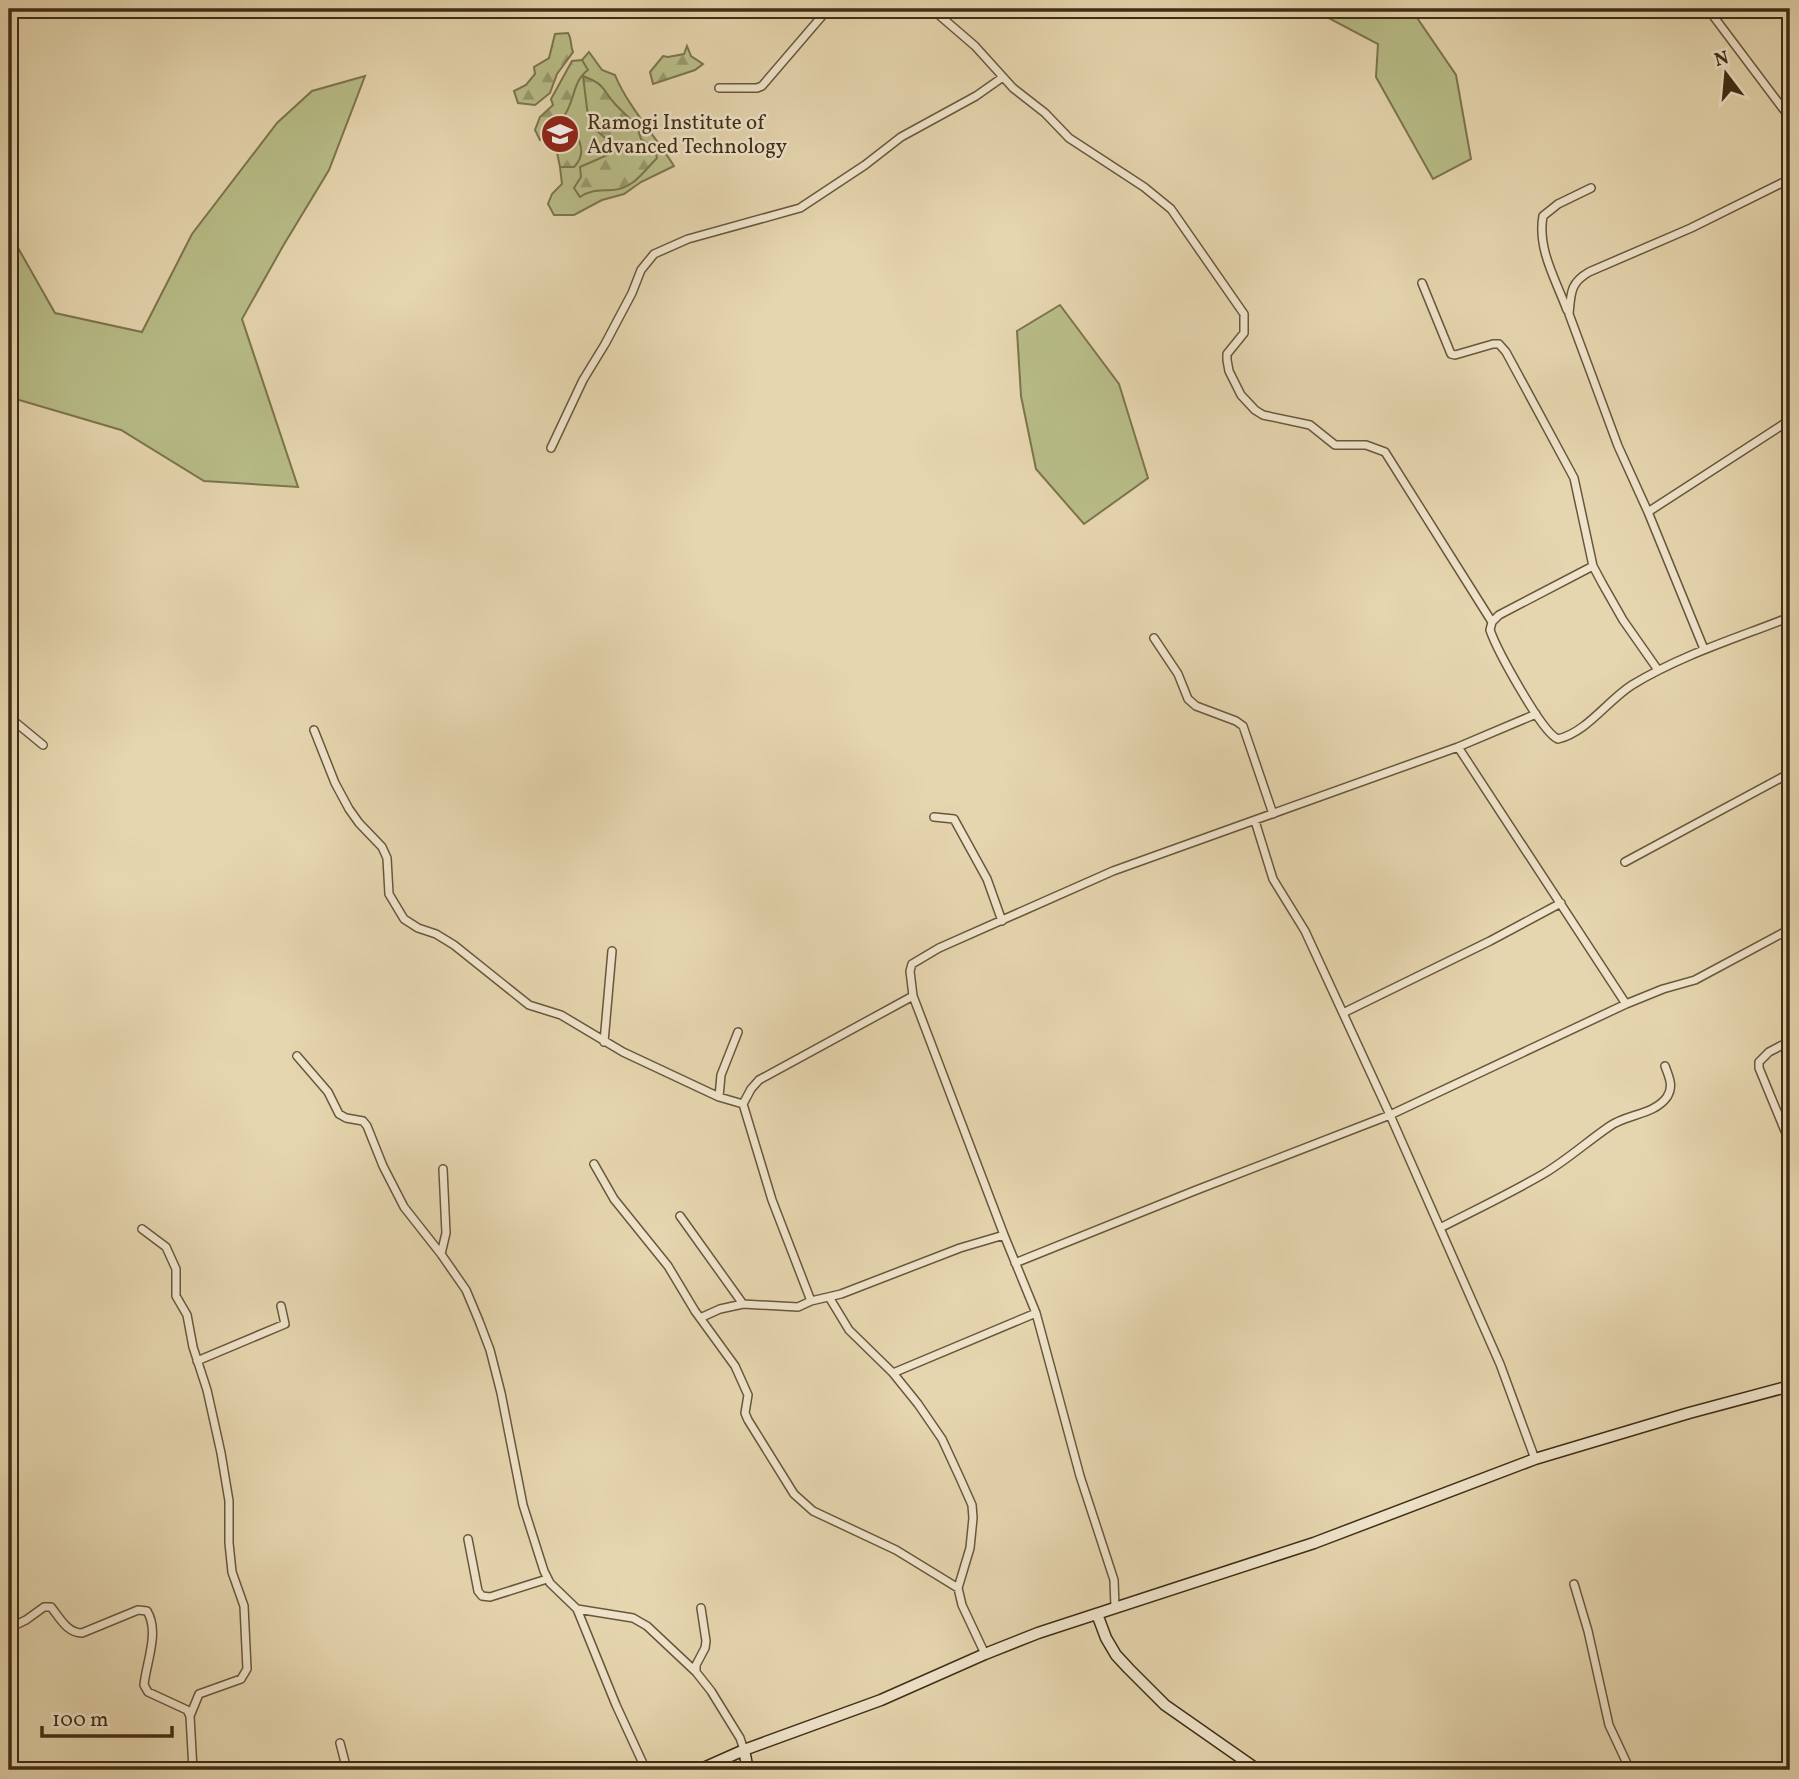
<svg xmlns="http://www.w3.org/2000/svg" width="1799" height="1779" font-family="Vollkorn,serif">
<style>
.green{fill:#b8bd88;stroke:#7c754e;stroke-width:2}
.forest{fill:url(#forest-firs);stroke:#7c754e;stroke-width:2}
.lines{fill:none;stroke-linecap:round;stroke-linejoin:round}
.street-casing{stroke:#69573c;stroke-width:10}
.secondary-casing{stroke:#3f2d15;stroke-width:13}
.street{stroke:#efe4cb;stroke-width:7}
.secondary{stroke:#efe4cb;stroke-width:10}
.labels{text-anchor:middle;stroke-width:5;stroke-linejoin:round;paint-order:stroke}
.poi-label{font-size:21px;fill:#3f2d15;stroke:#efe4cb;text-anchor:start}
</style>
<defs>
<pattern id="forest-firs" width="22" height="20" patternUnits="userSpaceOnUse" patternTransform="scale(1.75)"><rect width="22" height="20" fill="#b8bd88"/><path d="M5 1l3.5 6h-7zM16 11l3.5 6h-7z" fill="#979a6e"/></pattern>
</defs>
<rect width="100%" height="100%" fill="#e6d6af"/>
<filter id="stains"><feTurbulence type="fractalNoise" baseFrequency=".00286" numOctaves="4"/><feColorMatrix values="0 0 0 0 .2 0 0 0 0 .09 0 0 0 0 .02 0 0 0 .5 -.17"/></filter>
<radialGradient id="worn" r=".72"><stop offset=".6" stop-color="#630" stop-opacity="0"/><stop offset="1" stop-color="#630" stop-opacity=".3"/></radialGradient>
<!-- green -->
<path class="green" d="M1316,9H1411L1456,75L1471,159L1433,179L1376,77L1378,44L1319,13Z
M589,52L602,70L615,75C627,105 656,137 674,166L641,182L624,194L602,200L574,215H554L548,204L552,194L562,184L560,167L566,160L563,152L548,142L540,131L573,70Z
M365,76L329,170L283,246L242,319L298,487L204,481L121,430L9,397V232L55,313L142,332L192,234L277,123L312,91Z
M1060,305L1119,384L1148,478L1084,524L1036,469L1021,396L1017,331Z"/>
<!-- forest -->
<path class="forest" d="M568,33C572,39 570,45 573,52L557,74L550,93L535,105L518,103L514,91L526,85L535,74L534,67L549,58L555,34Z
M687,46L691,56L703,64L695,70L653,84L650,72L663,56L668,57L684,54Z
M582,60L588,70C574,80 575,96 567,111C561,123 552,133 540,140L535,130L540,117L553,105L551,99L572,61Z
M583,76C606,85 601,88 615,104C627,117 637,122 641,139L655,148L657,158C643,172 633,189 612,190C599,191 592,189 580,197L574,188L581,177L580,167L619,150L589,124Z
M575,132C582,145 585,156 574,167H560L555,143L563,141L567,135Z"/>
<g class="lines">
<defs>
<path id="street" d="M932,9L975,46L1013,88L1045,113L1069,138L1144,187L1171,209L1244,314V333L1227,354V360L1229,371L1241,395L1255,410L1263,415L1310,425L1335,445H1366L1385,452L1492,622
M1708,9L1790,118
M719,88H757L762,86L828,9
M1422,283L1451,354L1455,355L1493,344H1499L1506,352L1574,478L1593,566L1602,583L1623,620L1658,670
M1567,310C1556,280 1537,249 1543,216L1558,204L1591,188
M551,448L583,380L605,344L632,293L641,270L654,254L688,239L800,208L865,165L901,137L976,96L1003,77
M1648,512L1790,420
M1593,566L1499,615L1492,622L1490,630C1497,650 1542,733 1558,739C1587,732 1607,701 1632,685C1681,655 1737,638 1790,617
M1154,638L1178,674L1188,699L1196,706L1236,721L1243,726L1273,814
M1704,649L1648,512L1618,446L1569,314C1571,293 1570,283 1589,272L1691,228L1790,179
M9,717L43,745
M314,730L335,783L349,809L359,823L382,847L387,858L389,894L404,919L418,928L436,934L454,945L529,1005L561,1015L623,1052L719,1097L743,1104
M1458,747L1626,1004
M934,817L954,819L987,879L1002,921
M1255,821L1273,879L1305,931L1390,1115L1500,1364L1535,1459
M1625,862L1790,773
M1343,1013L1490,941L1561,903
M1790,1041L1769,1052L1759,1062V1068L1790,1143
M604,1042L612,951
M297,1056L328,1092L339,1114L346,1118L363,1121L367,1126L383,1166L404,1207L441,1254L466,1290L479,1321L490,1350L501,1393L523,1505L544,1571L550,1583L577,1609L616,1705L646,1770
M719,1097L721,1075L738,1032
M594,1164L614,1199L668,1266L695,1311L735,1366L748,1395L745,1413L748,1420L794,1494L813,1511L896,1550L958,1588
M680,1216L743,1304
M1440,1228C1475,1210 1511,1193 1545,1173C1568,1159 1588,1141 1610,1126C1627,1114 1654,1115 1667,1097C1674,1086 1669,1077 1665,1066
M142,1229L166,1247L176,1269V1296L187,1315L193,1347L207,1390L221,1453L229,1501V1543L232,1572L244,1606L247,1669L241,1679L199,1694L190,1716
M441,1254L446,1233L443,1169
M1015,1263L1194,1191L1390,1115L1626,1004L1663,989L1695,980L1790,929
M829,1297L849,1330L893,1373L918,1404L942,1439L960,1478L972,1505L973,1518L970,1548L958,1588L962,1605L985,1654
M811,1301L772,1200L743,1104L751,1089L759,1080L913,996
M700,1318L720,1309L743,1304L798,1307L811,1301L841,1294L960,1248L1004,1235
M197,1361L285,1324L281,1306
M893,1373L1036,1313
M468,1539L478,1591L482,1596L490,1597L547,1579
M1574,1584L1588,1631L1609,1725L1630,1770
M1115,1607L1114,1580L1080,1476L1036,1313L1004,1235L913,996L910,971L912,964L939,948L1113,871L1458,747L1536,714
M701,1608L706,1641L705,1648L696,1665V1672L711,1691L740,1738L744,1750
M577,1609L633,1618L647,1626L696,1672
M9,1628L26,1620L44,1607H51C60,1618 67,1633 82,1633L138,1610L147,1611C160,1632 146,1663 144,1685L148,1692L187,1710L190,1716L193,1770
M340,1743L347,1770"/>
<path id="secondary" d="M1097,1614L1106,1638L1116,1655L1129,1669L1165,1705L1258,1770
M744,1750L748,1770
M699,1770L744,1750L881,1700L985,1654L1038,1633L1314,1543L1535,1459L1689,1413L1790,1386"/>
</defs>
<!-- street casing -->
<use href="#street" class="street-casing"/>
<!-- secondary casing -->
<use href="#secondary" class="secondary-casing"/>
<!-- street -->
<use href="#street" class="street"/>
<!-- secondary -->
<use href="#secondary" class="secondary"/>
</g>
<!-- icons -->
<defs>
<symbol id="university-disc" viewBox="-11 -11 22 22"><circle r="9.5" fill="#8f2418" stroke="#efe4cb"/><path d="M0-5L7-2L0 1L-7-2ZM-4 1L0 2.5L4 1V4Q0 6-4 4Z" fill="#fff"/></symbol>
</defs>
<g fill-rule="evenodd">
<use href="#university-disc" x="538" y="112" width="44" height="44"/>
</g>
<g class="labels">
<!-- poi labels -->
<g class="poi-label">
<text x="587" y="129">Ramogi Institute of<tspan x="587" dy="24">Advanced Technology</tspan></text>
</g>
</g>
<!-- margin -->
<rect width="1799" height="1779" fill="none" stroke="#e6d6af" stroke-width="35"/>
<rect x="10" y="10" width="1778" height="1758" fill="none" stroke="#3f2d15" stroke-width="3.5"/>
<rect x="18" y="18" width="1764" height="1744" fill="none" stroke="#3f2d15" stroke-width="2"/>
<!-- north arrow -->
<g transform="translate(1726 74) rotate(344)" stroke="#efe4cb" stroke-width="5" paint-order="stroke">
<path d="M0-5L12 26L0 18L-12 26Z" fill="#3f2d15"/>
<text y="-10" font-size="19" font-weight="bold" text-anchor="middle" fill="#3f2d15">N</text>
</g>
<!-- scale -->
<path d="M42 1726v10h130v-10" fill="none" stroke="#3f2d15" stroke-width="3.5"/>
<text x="52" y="1726" font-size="21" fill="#3f2d15" stroke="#efe4cb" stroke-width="5" paint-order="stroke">100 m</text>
<rect width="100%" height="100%" filter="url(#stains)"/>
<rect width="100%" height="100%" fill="url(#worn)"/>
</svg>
